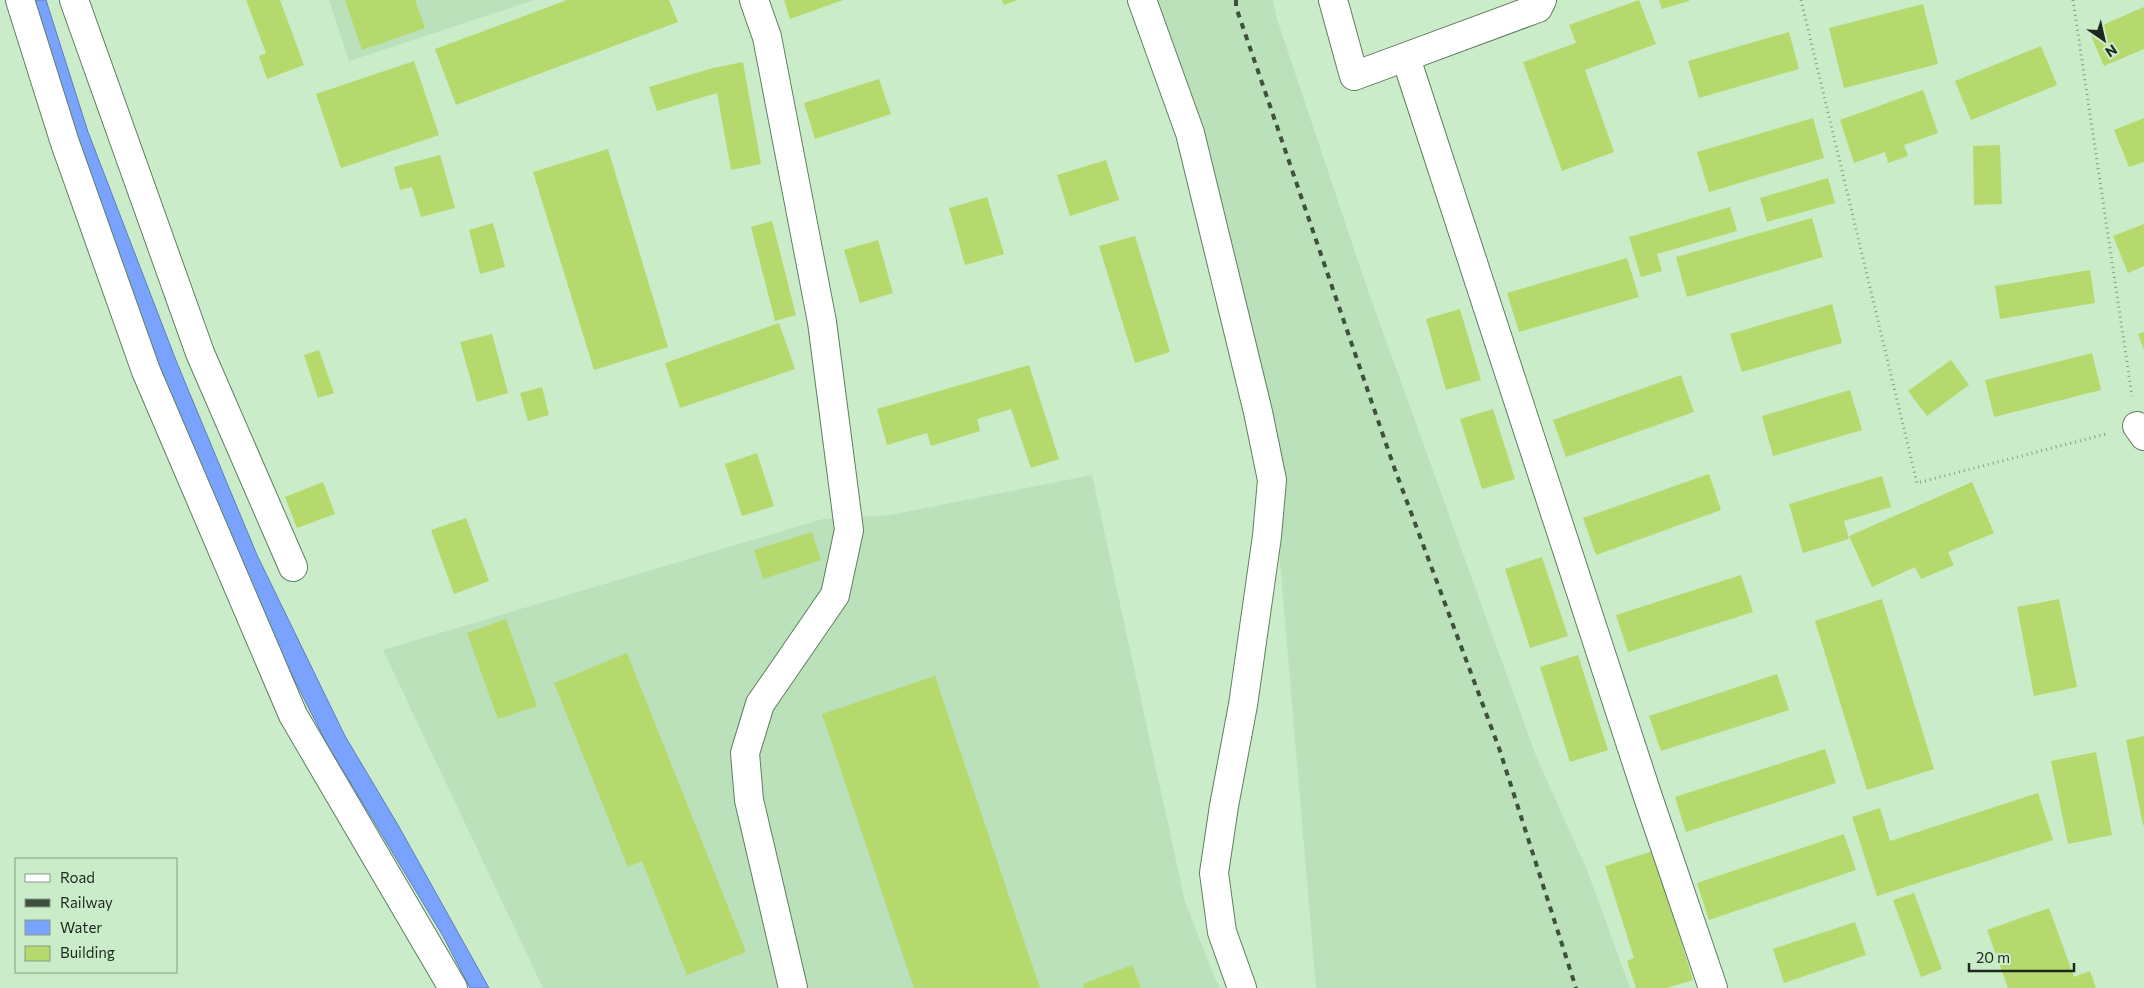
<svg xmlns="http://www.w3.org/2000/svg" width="2144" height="988" font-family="Commissioner,sans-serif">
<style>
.built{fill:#bbe1ba}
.water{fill:#79a3fe;stroke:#5d7eba}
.building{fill:#b5d96d}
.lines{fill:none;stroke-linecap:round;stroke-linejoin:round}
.minor-casing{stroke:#607e60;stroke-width:30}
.path{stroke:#849d83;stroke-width:3;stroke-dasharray:1 4;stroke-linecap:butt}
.minor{stroke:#fff;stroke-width:28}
.rail{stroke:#3f503f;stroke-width:4;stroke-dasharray:6 6;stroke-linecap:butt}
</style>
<rect width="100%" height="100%" fill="#caecc9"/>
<!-- built -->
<path class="built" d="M329,0H534L349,61Z
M1158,0H1273L1276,16L1366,285L1536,756L1587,870L1630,988H1316L1278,538L1277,456L1194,101Z
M1092,475L1185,902L1219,988H543L383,650L823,519L890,515Z"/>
<!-- water -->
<path class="water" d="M28,0H46L88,132L177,363L257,555L345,736L398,825L489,988H470L443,936L327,744L259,610L161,374Z"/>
<!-- building -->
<path class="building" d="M246,0H280L304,65L267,79L259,56L266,53Z
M345,0H415L425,28L362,50Z
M567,0H669L678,22L456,105L435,49Z
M784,0H843L790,19Z
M1002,0H1018L1004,5Z
M1639,0L1656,44L1585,70L1614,152L1562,171L1523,62L1576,43L1569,25Z
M1659,0H1689V1L1662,9Z
M1923,4L1938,64L1844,88L1829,28Z
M2144,7V49L2104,66L2089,31Z
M1789,32L1799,69L1699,98L1688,61Z
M2041,46L2057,85L1971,120L1955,81Z
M414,61L439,135L341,168L316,94Z
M743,62L761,164L731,170L717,93L657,111L649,87L713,68Z
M879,79L891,114L815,139L804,103Z
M1923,90L1938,133L1904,145L1908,156L1888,163L1885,152L1854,163L1840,120Z
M1813,118L1824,158L1709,192L1697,152Z
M2144,118V162L2129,167L2114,130Z
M2000,145L2002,204L1974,205L1973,146Z
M608,149L668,347L594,370L533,172Z
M440,155L455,208L421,217L412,187L400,190L394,167Z
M1106,160L1119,200L1070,216L1057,175Z
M1828,178L1835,203L1767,222L1760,198Z
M987,197L1004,254L965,265L949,208Z
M1730,207L1737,231L1657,254L1662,271L1641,277L1629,237Z
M1812,218L1823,257L1687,297L1676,257Z
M772,221L796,315L775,321L751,227Z
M493,223L505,267L480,274L469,230Z
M2144,224V266L2128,273L2113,236Z
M1135,236L1170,352L1135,363L1099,246Z
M878,240L893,293L860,303L844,250Z
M1627,258L1639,297L1519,332L1507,293Z
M2090,270L2095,303L2000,319L1995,286Z
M1832,304L1842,343L1742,372L1730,334Z
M1460,309L1481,380L1446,390L1426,319Z
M779,323L795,369L680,408L665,363Z
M2144,332V350L2138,334Z
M492,334L508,393L477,402L460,342Z
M319,350L334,393L318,398L304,355Z
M2092,353L2101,390L1994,417L1985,380Z
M1951,360L1969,385L1927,416L1908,391Z
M1029,365L1059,459L1031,468L1011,409L977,419L980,431L931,446L927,433L887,445L877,409Z
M1681,375L1694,412L1566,457L1553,420Z
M542,387L549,415L528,421L520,393Z
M1850,390L1862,430L1773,456L1762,416Z
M1493,409L1515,479L1482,489L1460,419Z
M757,453L774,506L742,516L725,464Z
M1709,474L1721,510L1596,555L1583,518Z
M1882,476L1891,507L1844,521L1849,539L1803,553L1789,504Z
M323,482L335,514L297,528L285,497Z
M1972,482L1994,533L1948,552L1954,565L1921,579L1915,567L1872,587L1849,536Z
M466,518L489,581L454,594L431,530Z
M812,532L821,560L763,579L754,550Z
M1542,557L1568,636L1530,648L1505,569Z
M1741,575L1753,612L1628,652L1616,615Z
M1882,599L1934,769L1867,790L1815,621Z
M2059,599L2077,687L2034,696L2017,607Z
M506,619L537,706L498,719L467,633Z
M627,653L746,952L687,975L642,861L628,867L554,683Z
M1578,655L1608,750L1570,762L1540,667Z
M1777,674L1789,710L1661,751L1649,716Z
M935,676L1040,988H914L822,714Z
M2144,736V825H2143L2126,740Z
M1825,749L1836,783L1686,832L1675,797Z
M2096,752L2112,835L2068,844L2051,761Z
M2038,793L2053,840L1877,896L1852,817L1880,808L1890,841Z
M1844,834L1856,870L1709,920L1697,883Z
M1653,851L1693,980L1667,988H1636L1627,961L1634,958L1605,866Z
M1914,893L1942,969L1921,977L1893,900Z
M2049,908L2074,977L2090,971L2096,988H2008L1987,930Z
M1855,922L1866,955L1784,983L1773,949Z
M1132,965L1141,988H1084L1083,984Z"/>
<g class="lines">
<defs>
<path id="minor" d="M20,0L65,143L146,371L293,715L453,988
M74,0L200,353L293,567
M754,0L767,37L822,322L849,530L835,595L760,704L745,753L749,800L793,988
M1142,0L1190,133L1258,412L1272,480L1267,536L1243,705L1224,806L1214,873L1222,932L1242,988
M1333,0L1354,76L1538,8L1542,0
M1406,58L1648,797L1713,988
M2137,426L2144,436"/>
</defs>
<!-- minor casing -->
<use href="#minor" class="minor-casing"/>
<!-- path -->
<path class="path" d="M1801,0L1917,483L2106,434
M2073,0L2132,396"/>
<!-- minor -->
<use href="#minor" class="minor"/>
<!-- rail -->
<path class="rail" d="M1236,0V7L1394,467L1499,748L1576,988"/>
</g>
<!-- legend -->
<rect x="15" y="858" width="162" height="115" fill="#caecc9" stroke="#849e84"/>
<rect x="25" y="874" width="25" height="8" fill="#ffffff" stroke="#849e84"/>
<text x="60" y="883" font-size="15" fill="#1c291c">Road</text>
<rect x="25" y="899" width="25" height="8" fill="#3f503f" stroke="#849e84"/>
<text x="60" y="908" font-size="15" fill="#1c291c">Railway</text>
<rect x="25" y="920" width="25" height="15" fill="#79a3fe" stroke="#849e84"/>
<text x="60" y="933" font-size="15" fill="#1c291c">Water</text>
<rect x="25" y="946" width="25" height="15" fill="#b5d96d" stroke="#849e84"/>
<text x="60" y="958" font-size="15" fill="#1c291c">Building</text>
<!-- north arrow -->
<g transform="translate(2104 40) rotate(146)" stroke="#caecc9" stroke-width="4" paint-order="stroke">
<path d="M0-4L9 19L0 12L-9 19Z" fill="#1c291c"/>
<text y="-8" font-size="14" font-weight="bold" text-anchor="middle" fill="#1c291c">N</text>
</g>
<!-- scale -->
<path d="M1969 963v8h105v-8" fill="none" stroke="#1c291c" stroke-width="2.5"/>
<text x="1976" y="963" font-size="15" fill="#1c291c" stroke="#caecc9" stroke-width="4" paint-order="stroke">20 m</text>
</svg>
